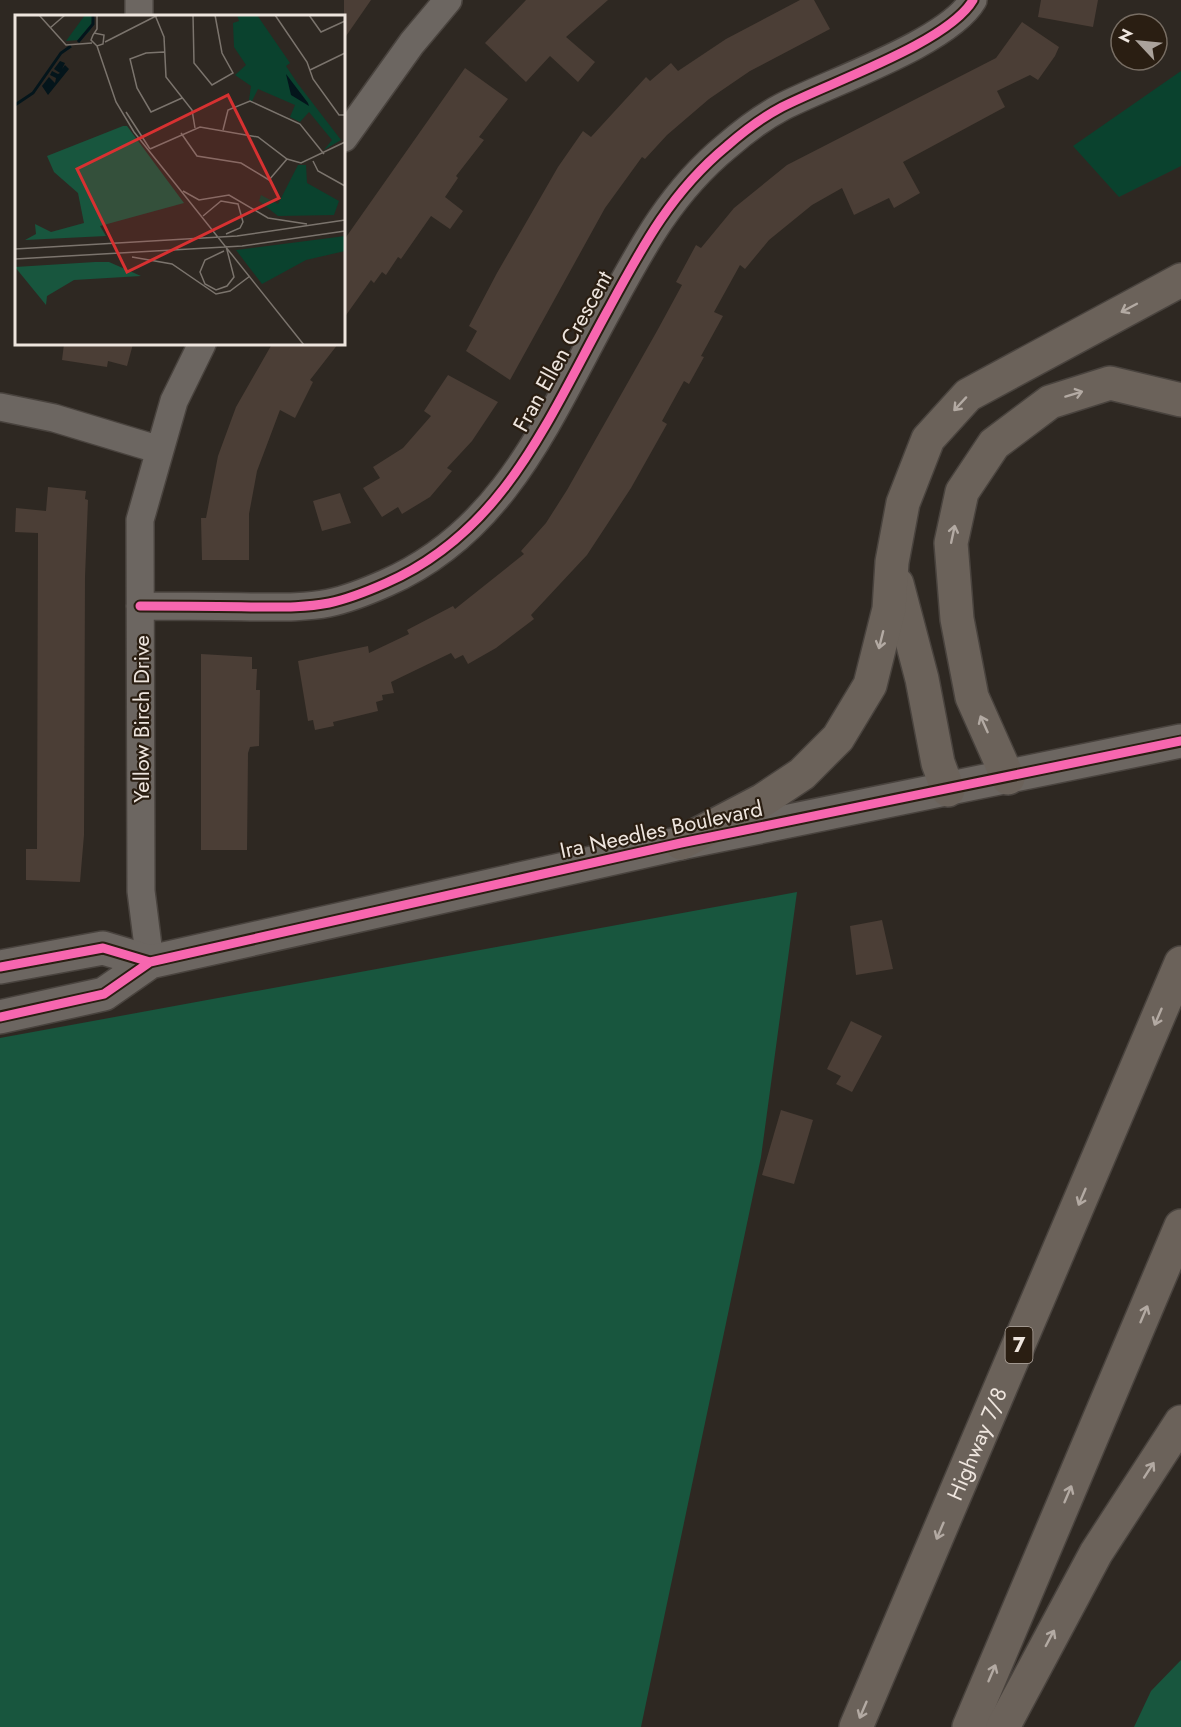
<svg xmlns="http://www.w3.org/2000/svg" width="1181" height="1727" font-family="Jost,sans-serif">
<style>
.green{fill:#0a422e}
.forest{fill:#18563e}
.building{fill:#4b3e36}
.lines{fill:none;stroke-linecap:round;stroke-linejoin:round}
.street-casing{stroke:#49433e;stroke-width:30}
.secondary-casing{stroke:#49433e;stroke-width:36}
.highway-casing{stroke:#49433e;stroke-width:36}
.street{stroke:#6c6661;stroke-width:27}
.secondary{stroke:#6c6661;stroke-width:33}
.highway{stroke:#6b625a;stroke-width:33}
.cycleway-casing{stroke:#2a1e12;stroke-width:13}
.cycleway{stroke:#f766af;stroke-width:9}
.oneway{stroke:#b3aaa3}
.labels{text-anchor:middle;stroke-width:4.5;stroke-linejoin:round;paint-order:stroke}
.shield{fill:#2a1e12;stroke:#b3a9a1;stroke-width:1.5}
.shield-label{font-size:21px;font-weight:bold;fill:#eee5de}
.street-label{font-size:22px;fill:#eee5de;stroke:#2a1e12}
.inset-river{fill:none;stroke:#04151b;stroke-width:3}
.inset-road{fill:none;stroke:#7b746d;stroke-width:1.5}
.view{fill:#d73131;fill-opacity:0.15;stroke:#d73131;stroke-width:3}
.inset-edge{fill:none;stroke:#eee5de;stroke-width:3}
</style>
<rect width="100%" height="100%" fill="#2e2822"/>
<!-- green -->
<path class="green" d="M1181,71V166L1119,197L1073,146Z"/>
<!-- forest -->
<path class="forest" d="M797,892L761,1157L641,1727H0V1038Z
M1181,1660V1727H1134L1151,1691Z"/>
<!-- building -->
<path class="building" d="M344,0H371L344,39Z
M526,0H608L566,37L595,62L578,82L550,56L526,82L485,43Z
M800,0H814L830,29L750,71L709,99L667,135L645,159L642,157L605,208L510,380L466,351L477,331L469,326L497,273L558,167L583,131L591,137L646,77L650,81L671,63L678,71L726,39Z
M1041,0H1098L1093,27L1038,17Z
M1022,22L1059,47L1055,56L1038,80L1030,75L997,91L1005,107L903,162L920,193L894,208L889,198L854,215L842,188L812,205L769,240L745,269L740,265L714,312L723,316L701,356L704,357L689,384L684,381L662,421L667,424L631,488L587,555L531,615L534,619L496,648L468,664L463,655L455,659L451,653L391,682L394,693L382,695L383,700L376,702L378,711L333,722L334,726L315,730L313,720L308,721L298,661L368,646L369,653L409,634L407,630L453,606L455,609L524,554L521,551L546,523L567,490L657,331L682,285L676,282L696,245L701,248L734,208L787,165L996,58Z
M465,68L508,99L479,137L484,140L456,176L458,178L445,197L463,211L450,229L431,216L401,259L398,257L386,275L382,272L374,283L371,280L344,318V240Z
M64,344H133L127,366L108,361L107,367L62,360Z
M272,344H338L310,380L313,382L295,418L280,410L257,471L249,514V560H202L201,518H206L218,456L236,407Z
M448,375L498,402L472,441L447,468L452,471L430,497L402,514L398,507L382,517L363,488L380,478L373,467L403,448L431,416L424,411Z
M48,487L86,491L85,499L88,500L85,577L84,835L80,882L26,880V849H37L38,533L15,532L16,508L46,511Z
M340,493L351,523L322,531L313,501Z
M201,654L252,657V669H257L256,690H260L259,746L250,747L248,753L247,850H201Z
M882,920L893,969L856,975L850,926Z
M851,1021L882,1036L852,1092L836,1084L841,1076L827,1069Z
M781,1110L813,1120L794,1184L762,1175Z"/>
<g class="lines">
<defs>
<path id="street" d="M139,0V16
M344,138L412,43L448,0
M0,407L54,418L160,450
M140,606C177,606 214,606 251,607C277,607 303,608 329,603C348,599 368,591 386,583C505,531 549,417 608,310C642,247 671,192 727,146C743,132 763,117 782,107C828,83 948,43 973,0
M150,962L141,891L140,520L174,401L202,344"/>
<path id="secondary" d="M0,967L103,948L150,962
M0,1017L104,994L150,962L681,843L1181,741"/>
<g id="highway">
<path d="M897,584L922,679L938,763L948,790"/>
<path d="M1008,778L972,697L957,619L951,543L962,492L994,444L1050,402L1110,383L1181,400"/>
<path d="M681,843L763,800L802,774L838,738L870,685L889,609L892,562L903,503L928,439L968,395L1181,280"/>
<path id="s1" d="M856,1727L1181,963"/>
<path d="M969,1727L1181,1226"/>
<path d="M1003,1727L1096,1553L1181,1422"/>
</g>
</defs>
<!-- street casing -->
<use href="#street" class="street-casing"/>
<!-- secondary casing -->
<use href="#secondary" class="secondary-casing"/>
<!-- highway casing -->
<use href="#highway" class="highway-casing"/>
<!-- street -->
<use href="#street" class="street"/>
<!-- secondary -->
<use href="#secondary" class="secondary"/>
<!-- highway -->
<use href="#highway" class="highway"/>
<defs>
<path id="cycleway" d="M140,606C177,606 214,606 251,607C277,607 303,608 329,603C348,599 368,591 386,583C505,531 549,417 608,310C642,247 671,192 727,146C743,132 763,117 782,107C828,83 948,43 973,0
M0,967L103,948L150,962
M0,1017L104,994L150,962L681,843L1181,741"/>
</defs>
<!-- cycleway casing -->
<use href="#cycleway" class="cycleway-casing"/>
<!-- cycleway -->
<use href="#cycleway" class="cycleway"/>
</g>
<!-- one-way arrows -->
<defs><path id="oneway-shaft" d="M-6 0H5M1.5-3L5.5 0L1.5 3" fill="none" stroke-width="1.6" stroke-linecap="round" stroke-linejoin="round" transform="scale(1.5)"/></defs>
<g class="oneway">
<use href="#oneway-shaft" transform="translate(1129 308) rotate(152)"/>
<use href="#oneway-shaft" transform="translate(1074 394) rotate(-17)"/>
<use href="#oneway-shaft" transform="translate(960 404) rotate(133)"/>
<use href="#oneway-shaft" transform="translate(953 534) rotate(-78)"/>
<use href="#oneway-shaft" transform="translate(881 640) rotate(104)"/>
<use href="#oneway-shaft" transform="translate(984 724) rotate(-114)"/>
<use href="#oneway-shaft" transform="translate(1158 1017) rotate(113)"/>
<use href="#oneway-shaft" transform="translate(1082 1197) rotate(113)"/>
<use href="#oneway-shaft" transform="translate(1144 1314) rotate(-67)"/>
<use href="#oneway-shaft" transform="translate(1149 1470) rotate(-57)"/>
<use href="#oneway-shaft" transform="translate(1068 1494) rotate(-67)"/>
<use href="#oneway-shaft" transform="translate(940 1531) rotate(113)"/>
<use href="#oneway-shaft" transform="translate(1050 1638) rotate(-62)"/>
<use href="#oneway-shaft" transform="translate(992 1673) rotate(-67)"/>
<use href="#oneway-shaft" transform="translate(863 1710) rotate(113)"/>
</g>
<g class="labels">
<!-- shield labels -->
<rect class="shield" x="1005.5" y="1327" width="27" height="36" rx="4.5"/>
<g class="shield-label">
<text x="1019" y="1352">7</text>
</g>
<!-- street labels -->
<g class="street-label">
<text transform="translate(562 351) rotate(-61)" y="8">Fran Ellen Crescent</text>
<text transform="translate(141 719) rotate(-90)" y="8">Yellow Birch Drive</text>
<text transform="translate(661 829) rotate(-12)" y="8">Ira Needles Boulevard</text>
<text dy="8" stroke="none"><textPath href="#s1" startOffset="308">Highway 7/8</textPath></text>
</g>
</g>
<!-- overview -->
<g transform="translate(15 15)">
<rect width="330" height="330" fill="#2e2822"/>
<path d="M70,0H78L75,16L64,25L51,26ZM222,0H242L275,48L271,51L283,69L326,125L309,135L317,125L294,97L285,107L275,102L280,90L243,74L237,86L234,85L236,71L220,60L231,50L219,32L218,8L224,6ZM283,150H291L292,168L324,186L319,200L263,201L244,186L246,180L263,189ZM330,221V236L291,245L247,269L221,235Z" fill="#0a422e"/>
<path d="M108,111H112L169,188L85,211L91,221L10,225L21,219L20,209L36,217L69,208L63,178L39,157L32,141ZM80,247H94L126,261L59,265L32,281L31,290L0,252Z" fill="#18563e"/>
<path d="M45,46L50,48L47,54L50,50L54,54L33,80L27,71L34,62L40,68L41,63L35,60L37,56L43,59L45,58L39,54ZM271,59L293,88L294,91L276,80Z" fill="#04151b"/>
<path class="inset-river" d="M63,27L78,9V0M0,90L18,78L46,38L56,31"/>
<path class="inset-road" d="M24,0L51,30L77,28M140,0L149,22L151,62L177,95L180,113M178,0L179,48L197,70L218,58L207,38L200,0M260,0L292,47L298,64L324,100H330M294,0L306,17L330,6M35,13L50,0M79,18L89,20L88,29L82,31L76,25L78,20L82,14V0M90,27L143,0M82,31L101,87L119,117L289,330M149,37L131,38L115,44L122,73L136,97L167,83M295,55L330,38M111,97L135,134M208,115L213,95L235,86L285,109L309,139M166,118L182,141L226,148L254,165L272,144M135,134L185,112L243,122L272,144L286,148L330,127M298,146L303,156L330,171M168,176L184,185L214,180L253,203L292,209M188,201L206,186L223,189L228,207L225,213L211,219M0,234L222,221L330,205M209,236L190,245L185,257L190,269L201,275L212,271L219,262L211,231M117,242L157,249L201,279L215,276L235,261M0,244L227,231L330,216"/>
<path class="view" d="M213,80L264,183L112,257L62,154Z"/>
<rect width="330" height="330" class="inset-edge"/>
</g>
<!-- north arrow -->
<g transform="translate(1139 42) rotate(296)"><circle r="28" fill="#2a1e12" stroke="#786e64" stroke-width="1.5"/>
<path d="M0-4.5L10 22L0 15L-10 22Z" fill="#aba39c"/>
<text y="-9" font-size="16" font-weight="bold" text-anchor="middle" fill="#eee5de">N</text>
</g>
</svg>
